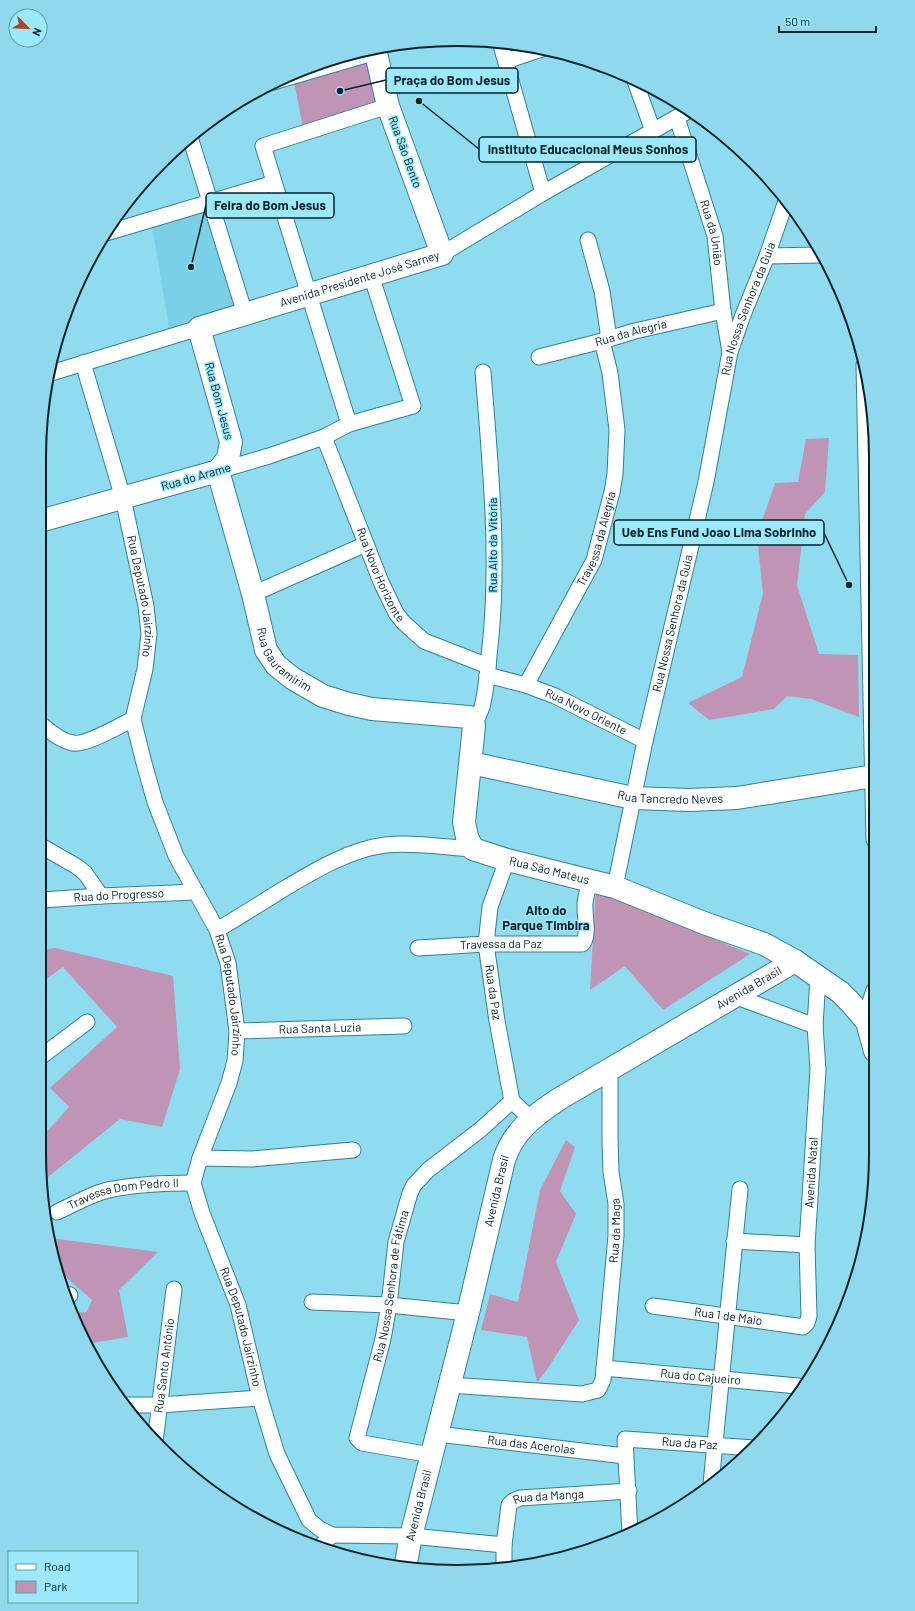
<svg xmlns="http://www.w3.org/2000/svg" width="915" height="1611" font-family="Barlow,sans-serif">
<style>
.built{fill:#7ad0e7}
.green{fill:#c094b4}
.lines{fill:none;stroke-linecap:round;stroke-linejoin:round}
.street-casing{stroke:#328093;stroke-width:17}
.secondary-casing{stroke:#328093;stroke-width:24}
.street{stroke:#fff;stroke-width:15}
.secondary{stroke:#fff;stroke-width:22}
.labels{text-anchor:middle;stroke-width:3;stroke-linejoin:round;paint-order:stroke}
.street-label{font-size:12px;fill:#02232a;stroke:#9ce9fd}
.neighbourhood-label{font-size:13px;font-weight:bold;fill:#02232a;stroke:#9ce9fd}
.rim{fill:none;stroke:#02232a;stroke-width:2}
.leader{fill:none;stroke:#02232a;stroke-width:1.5}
.callout-dot{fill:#02232a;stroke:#9ce9fd;stroke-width:1.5}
.callout{fill:#9ce9fd;stroke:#02232a;stroke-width:1.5}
.callout-label{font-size:13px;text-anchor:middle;font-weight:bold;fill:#02232a}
</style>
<rect width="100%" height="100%" fill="#8fdcf0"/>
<!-- built -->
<path class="built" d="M207,210L234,307L169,328L152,226Z"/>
<!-- green -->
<path class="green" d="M376,52L388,106L304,133L293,76Z
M829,438L825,492L805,514L797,585L819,654L858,655L859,717L811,699L787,696L774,709L709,720L688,703L742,677L763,593L757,536L775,483L798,482L806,439Z
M596,889L750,954L663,1010L625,966L590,990Z
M55,948L173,976L180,1069L162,1127L120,1119L43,1181L42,1137L69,1107L50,1088L117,1027L63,967L42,982V950Z
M566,1140L575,1147L560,1191L576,1214L556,1262L579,1320L546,1371L537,1382L527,1337L481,1330L490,1294L518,1302L540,1190Z
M50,1238L158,1252L119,1290L128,1337L86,1344L71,1313L87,1312L92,1300L57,1269Z"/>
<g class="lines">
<defs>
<g id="street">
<path d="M500,42L543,193"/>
<path d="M506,61L542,49"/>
<path d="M635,81L653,131"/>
<path d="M273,82L376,52"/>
<path id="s1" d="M677,118L715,236L723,311L730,352"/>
<path d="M190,137L245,314"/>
<path d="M106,233L274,183"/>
<path d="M588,240L602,291L609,339"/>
<path d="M442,254L543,193L688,111"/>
<path d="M767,256L820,255"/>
<path id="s2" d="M539,357L602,341L635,331L723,311"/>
<path id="s3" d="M83,363L123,498L146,606L149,634L145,669L133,719L144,763L155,802L176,856L217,930L228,963L237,1031L235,1061L229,1083L200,1158L193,1183L202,1213L238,1305L260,1398L277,1454L309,1520L320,1529L332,1535L411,1536L504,1545"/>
<path d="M864,365L874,840"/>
<path d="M51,373L199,328"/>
<path d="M349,424L263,146L388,106"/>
<path id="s4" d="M324,437L381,582L396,613L403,622L424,641L488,666"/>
<path d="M218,471L269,456L324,437L349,424L413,406L371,275"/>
<path d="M253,594L366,544"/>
<path id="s5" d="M487,675L526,685L555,696L645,741"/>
<path id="s6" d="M526,685L594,560L612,492L615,474L617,430L610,373L602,341"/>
<path d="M41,724C50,732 61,741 73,743C85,746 121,725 133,719"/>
<path d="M474,726C476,720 480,713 482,707C488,684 488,660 491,637C499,549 490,461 483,372"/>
<path d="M41,846L76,866L85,873L101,896"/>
<path id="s7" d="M507,860L490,907L486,944L497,1021L512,1101L531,1119"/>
<path id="s8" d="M615,887L645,741L706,482L730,352L743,315L767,256L786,201"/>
<path id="s9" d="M42,900L101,896L196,892"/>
<path d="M217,930C239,917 261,903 282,890C314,871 348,850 385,845C414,842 444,847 473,849"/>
<path id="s10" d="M418,948L486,944H582C590,937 584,914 585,903C586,896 588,888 590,881"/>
<path d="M867,1022L870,1002L874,990"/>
<path d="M815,1026L818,977"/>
<path id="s11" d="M237,1031L404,1026"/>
<path d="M42,1056L87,1022"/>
<path d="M200,1158L252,1159L353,1150"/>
<path id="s12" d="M57,1212C75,1204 94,1192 113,1189C140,1184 165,1183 193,1183"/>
<path d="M734,1241L807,1245"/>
<path d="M64,1294L70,1295"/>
<path d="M312,1302L389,1305L468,1313"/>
<path id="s13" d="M653,1306L797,1326L803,1327L807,1323L809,1316L807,1245L818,1069L815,1026L734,996"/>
<path id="s14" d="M604,1368L798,1386"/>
<path id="s15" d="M449,1385L582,1394L598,1390L603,1380L616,1236V1204L611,1172L610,1139V1070"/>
<path d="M124,1405H159L260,1398"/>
<path id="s16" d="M437,1434L625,1456"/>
<path id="s17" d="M155,1442L174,1289"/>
<path id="s18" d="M431,1455L362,1443L357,1438L383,1339L389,1305L396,1242L410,1193L414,1185L428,1170L480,1130L512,1101"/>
<path d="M711,1484L740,1189"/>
<path id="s19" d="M630,1534L625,1439L754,1448"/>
<path d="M320,1547L332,1535"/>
<path id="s20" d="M504,1569V1545L509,1505L513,1501L520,1498L629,1491"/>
</g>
<g id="secondary">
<path id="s21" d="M218,471L253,594L266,650L276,665L292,678L323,696L349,704L372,709L469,717L473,722L474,726L464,822L467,837L473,849L507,860L615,887L704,923L764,944L795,961L840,992L851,1003L867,1022L875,1051"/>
<path id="s22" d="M218,471L228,458L231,442L199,328L442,254L388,106L375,49"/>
<path d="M40,521L218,471"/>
<path id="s23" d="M471,763L633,798L689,800L737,798L874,776"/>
<path id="s24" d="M405,1568L411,1536L468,1313L504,1160C513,1131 535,1115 559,1099L795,961"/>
</g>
</defs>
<!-- street casing -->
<use href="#street" class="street-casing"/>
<!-- secondary casing -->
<use href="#secondary" class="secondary-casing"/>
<!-- street -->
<use href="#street" class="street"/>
<!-- secondary -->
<use href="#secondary" class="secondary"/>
</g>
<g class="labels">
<!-- street labels -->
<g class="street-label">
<text transform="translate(405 152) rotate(70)" y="4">Rua São Bento</text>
<text dy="4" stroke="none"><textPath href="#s1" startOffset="120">Rua da União</textPath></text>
<text dy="4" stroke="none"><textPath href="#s22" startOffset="319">Avenida Presidente José Sarney</textPath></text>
<text dy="4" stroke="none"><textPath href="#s8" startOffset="594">Rua Nossa Senhora da Guia</textPath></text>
<text dy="4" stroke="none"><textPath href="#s2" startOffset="95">Rua da Alegria</textPath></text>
<text transform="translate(219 401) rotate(75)" y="4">Rua Bom Jesus</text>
<text transform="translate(196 477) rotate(-16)" y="4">Rua do Arame</text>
<text dy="4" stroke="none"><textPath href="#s6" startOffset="163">Travessa da Alegria</textPath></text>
<text transform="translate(493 545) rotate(-90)" y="4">Rua Alto da Vitória</text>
<text dy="4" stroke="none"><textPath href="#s4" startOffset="149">Rua Novo Horizonte</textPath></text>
<text dy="4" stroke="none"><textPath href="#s3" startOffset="241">Rua Deputado Jairzinho</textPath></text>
<text dy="4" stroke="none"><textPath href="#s8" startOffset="270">Rua Nossa Senhora da Guia</textPath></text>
<text dy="4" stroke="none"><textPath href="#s21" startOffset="204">Rua Gauramirim</textPath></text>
<text dy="4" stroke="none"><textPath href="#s5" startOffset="106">Rua Novo Oriente</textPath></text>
<text dy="4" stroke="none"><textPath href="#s23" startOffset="203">Rua Tancredo Neves</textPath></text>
<text dy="4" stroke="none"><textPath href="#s21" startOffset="623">Rua São Mateus</textPath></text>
<text dy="4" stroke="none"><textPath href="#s9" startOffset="77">Rua do Progresso</textPath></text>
<text dy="4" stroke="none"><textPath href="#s10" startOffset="83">Travessa da Paz</textPath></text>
<text dy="4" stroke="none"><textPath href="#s24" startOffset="724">Avenida Brasil</textPath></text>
<text dy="4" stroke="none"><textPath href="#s7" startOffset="136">Rua da Paz</textPath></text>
<text dy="4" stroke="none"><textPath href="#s3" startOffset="661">Rua Deputado Jairzinho</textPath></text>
<text dy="4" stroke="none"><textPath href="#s11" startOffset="83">Rua Santa Luzia</textPath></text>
<text dy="4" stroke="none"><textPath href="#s13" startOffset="308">Avenida Natal</textPath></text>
<text dy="4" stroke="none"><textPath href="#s24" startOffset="388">Avenida Brasil</textPath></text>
<text dy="4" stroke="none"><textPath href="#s12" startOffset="70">Travessa Dom Pedro II</textPath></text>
<text dy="4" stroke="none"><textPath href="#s15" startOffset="311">Rua da Maga</textPath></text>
<text dy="4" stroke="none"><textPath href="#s18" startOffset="233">Rua Nossa Senhora de Fátima</textPath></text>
<text dy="4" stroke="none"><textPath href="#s13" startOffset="76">Rua 1 de Maio</textPath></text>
<text dy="4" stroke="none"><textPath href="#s3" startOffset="1009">Rua Deputado Jairzinho</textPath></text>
<text dy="4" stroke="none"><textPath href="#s17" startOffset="77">Rua Santo Antônio</textPath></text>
<text dy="4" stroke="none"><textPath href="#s14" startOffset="97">Rua do Cajueiro</textPath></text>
<text dy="4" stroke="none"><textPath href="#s19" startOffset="160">Rua da Paz</textPath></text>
<text dy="4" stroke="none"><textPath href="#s16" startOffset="95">Rua das Acerolas</textPath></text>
<text dy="4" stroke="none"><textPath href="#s20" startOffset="106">Rua da Manga</textPath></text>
<text dy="4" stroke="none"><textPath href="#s24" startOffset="64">Avenida Brasil</textPath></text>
</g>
<!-- neighbourhood labels -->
<g class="neighbourhood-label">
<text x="546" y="915">Alto do<tspan x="546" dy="15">Parque Timbira</tspan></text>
</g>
</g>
<!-- crop -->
<path d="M0 0H915V1611H0ZM457 46H458A411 411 0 0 1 869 457V1154A411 411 0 0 1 458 1565H457A411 411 0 0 1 46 1154V457A411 411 0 0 1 457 46Z" fill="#90d9ec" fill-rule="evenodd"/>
<path class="rim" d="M457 46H458A411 411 0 0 1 869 457V1154A411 411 0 0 1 458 1565H457A411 411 0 0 1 46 1154V457A411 411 0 0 1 457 46Z"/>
<!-- callouts -->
<path class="leader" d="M340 91L386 80M419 101L479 149M191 267L206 205M849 585L824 533"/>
<g class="callout-dot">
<circle cx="340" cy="91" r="4"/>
<circle cx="419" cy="101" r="4"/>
<circle cx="191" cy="267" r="4"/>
<circle cx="849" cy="585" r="4"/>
</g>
<g class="callout">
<rect x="386" y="68" width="132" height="25" rx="4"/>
<rect x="479" y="137" width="217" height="25" rx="4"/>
<rect x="206" y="193" width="128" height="25" rx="4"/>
<rect x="614" y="520" width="210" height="25" rx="4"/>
</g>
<g class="callout-label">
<text x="452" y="85">Praça do Bom Jesus</text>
<text x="588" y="154">Instituto Educacional Meus Sonhos</text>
<text x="270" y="210">Feira do Bom Jesus</text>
<text x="719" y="537">Ueb Ens Fund Joao Lima Sobrinho</text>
</g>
<!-- legend -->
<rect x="8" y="1551" width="130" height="52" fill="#9ce9fd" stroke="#5e9aa9"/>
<rect x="16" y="1564" width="20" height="6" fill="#ffffff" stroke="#5e9aa9"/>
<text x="44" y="1571" font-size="12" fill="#02232a">Road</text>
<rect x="16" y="1581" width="20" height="12" fill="#c094b4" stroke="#5e9aa9"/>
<text x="44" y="1591" font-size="12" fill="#02232a">Park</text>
<!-- north arrow -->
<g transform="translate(28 28) rotate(114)"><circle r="19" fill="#9ce9fd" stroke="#5e9aa9"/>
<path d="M0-3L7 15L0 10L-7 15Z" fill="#ad4426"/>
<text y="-6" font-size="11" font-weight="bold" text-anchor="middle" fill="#02232a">N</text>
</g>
<!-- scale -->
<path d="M779 26v6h97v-6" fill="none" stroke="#02232a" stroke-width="2"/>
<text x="785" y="26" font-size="12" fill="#02232a" stroke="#9ce9fd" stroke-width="3" paint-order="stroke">50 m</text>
</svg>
